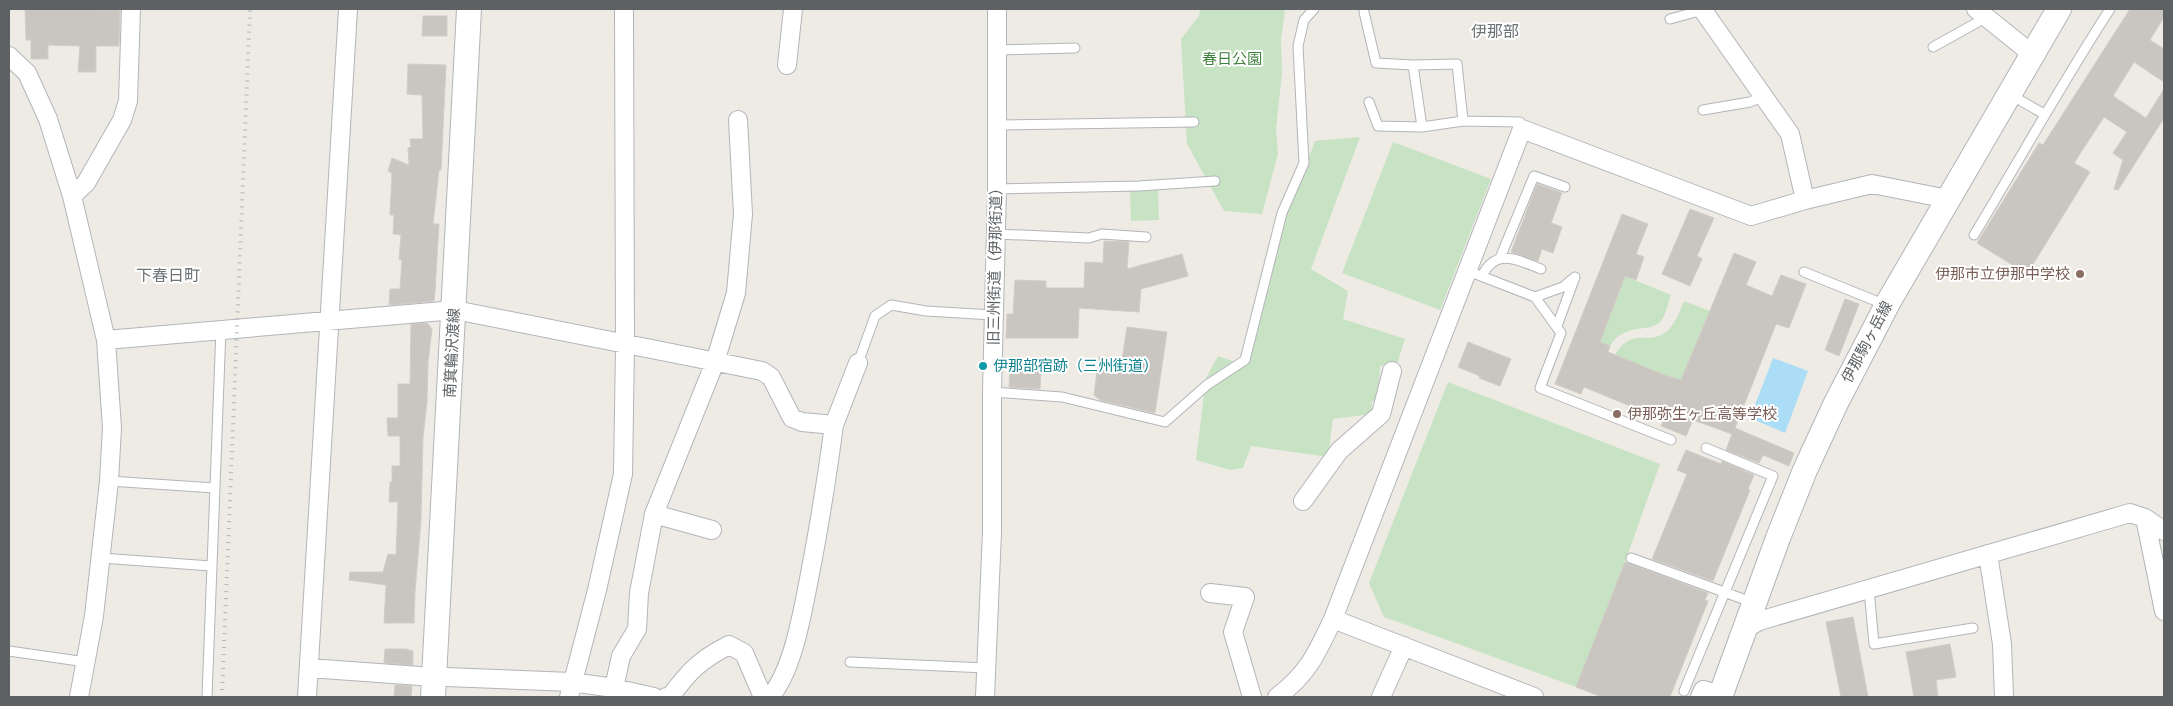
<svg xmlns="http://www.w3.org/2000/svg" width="2173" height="706" font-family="'Alegreya Sans','Noto Sans JP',sans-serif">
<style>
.green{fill:#c7e3c4}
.water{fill:#acddf6}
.building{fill:#c9c6c1;stroke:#d2ccc4}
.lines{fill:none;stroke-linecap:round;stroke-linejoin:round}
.service-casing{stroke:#b2b5b9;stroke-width:11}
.minor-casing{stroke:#b2b5b9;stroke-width:20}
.secondary-casing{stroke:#b1b5b8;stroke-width:26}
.service{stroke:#fff;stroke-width:9}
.minor{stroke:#fff;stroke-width:18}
.secondary{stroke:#fff;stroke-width:24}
.rail{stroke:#b3b4b4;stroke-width:4;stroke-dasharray:1 6;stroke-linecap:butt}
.education-dot{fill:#8d6e63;stroke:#fff;stroke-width:2}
.culture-dot{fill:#0f9aa8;stroke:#fff;stroke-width:2}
.labels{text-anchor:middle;stroke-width:4;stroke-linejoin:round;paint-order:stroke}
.park-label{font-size:15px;fill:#41823e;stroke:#fff}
.street-label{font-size:15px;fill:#5d6164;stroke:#fff}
.education-label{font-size:15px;fill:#785e54;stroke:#fff;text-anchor:end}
.culture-label{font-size:15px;fill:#0d838f;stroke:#fff;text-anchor:start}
.neighbourhood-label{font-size:16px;fill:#6e7376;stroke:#fff}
</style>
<rect width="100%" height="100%" fill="#eeebe5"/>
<!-- green -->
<path class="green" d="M1200,9H1285L1281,40L1282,73L1276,129L1278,154L1262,214L1224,211L1187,144L1181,39L1199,16Z
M1360,137L1311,269L1348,291L1343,319L1405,339L1397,364L1380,366L1378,401H1372L1371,414L1333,419L1328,457L1251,446L1243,468L1230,470L1196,460L1206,378L1218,356L1247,366L1288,211L1315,141Z
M1393,142L1491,179L1440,310L1342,273Z
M1158,190L1159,220L1131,221L1130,191Z
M1625,276L1671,295C1668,303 1666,315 1661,321C1651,334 1625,321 1610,346L1600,342Z
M1684,301L1710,311L1680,383L1615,355C1632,326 1648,346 1666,332C1675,325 1680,311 1684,301Z
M1448,382L1660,464L1625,562L1576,687L1384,617L1369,583Z"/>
<!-- water -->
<path class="water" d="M1773,358L1808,371L1785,433L1750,418Z"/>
<!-- building -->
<path class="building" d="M25,9L120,10L119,46H96V72H78L80,46L48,45V59H31V40H26Z
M2130,9H2164V17L2150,40L2164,49V82L2134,62L2113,96L2146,118L2164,89V118L2118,190L2114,189L2123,160L2113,153L2127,132L2104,117L2074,163L2090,172L2027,274L1977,243L2039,143L2043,145Z
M423,16H447V36H422Z
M408,64L446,65L441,170H439L433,224H439L435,291L434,301L389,305L390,289H400L402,260L399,259L401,235L393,234L394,215H390L392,173L388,171L392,158L409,165L408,148L411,147L410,139H423L422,95L407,94Z
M1537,184L1562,193L1551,223L1562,227L1553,253L1542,249L1538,261L1511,252Z
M1690,209L1714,218L1697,256L1702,259L1690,286L1662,274Z
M1622,214L1648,224L1636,254L1644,257L1636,280L1625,276L1600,342L1610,346L1608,352L1664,375L1681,380L1734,253L1756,262L1746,285L1772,296L1781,275L1806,284L1789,328L1776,324L1735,428L1794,453L1789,466L1763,455L1759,463L1726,450L1732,434L1693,420L1686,436L1661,426L1664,420L1584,387L1581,394L1555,384Z
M1104,241L1129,242L1127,269L1182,254L1188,276L1141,289L1139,312L1079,308L1078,338H1006L1007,314H1013L1015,280L1046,281V288H1084L1085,262L1103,263Z
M1845,299L1859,304L1839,356L1825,350Z
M427,323L432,329L428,362L427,402L423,437L421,520L415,592L414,623H384L386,585L349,580L350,572H383L388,554L396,555L398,502H389L390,482H392V466H400V436H388L387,418H398V384H410L411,324Z
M1127,327L1167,332L1155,413L1100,400L1094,395L1099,357L1122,360Z
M1468,342L1511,359L1500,386L1479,378L1480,376L1458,367Z
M1010,364L1041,366L1040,389L1009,387Z
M1686,450L1721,464L1722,461L1754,475L1748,489L1750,490L1713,581L1652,559L1687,474L1677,470Z
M1625,562L1708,593L1705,600L1708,601L1670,697H1602L1576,687Z
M1853,617L1868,697H1841L1826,622Z
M1950,644L1956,677L1936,680L1938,697H1914L1906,652Z
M385,649H406L413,651V665L384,663Z
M395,685L412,686L411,697H394Z"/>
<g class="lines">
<defs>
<path id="service" d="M1364,12L1376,63L1413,65
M1670,19L1703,10
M1933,47L1987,17
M997,50L1075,48
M2011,95L2044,114
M1369,102L1378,126L1422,127L1463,121L1520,122
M1703,110L1750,102L1764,96
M997,125L1194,122
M1422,127L1413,65L1457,64L1463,121
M997,189L1139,186L1215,181
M996,234L1089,238L1102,234L1146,237
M1974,235C2020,159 2062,83 2110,9
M1500,258L1534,176L1565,187
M1468,271L1535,297L1561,333L1540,388L1671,440
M1804,272L1886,305
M1482,276C1496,247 1518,260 1541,269
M1535,297L1563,287L1575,277L1557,326
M858,363L875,316L891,305L926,311L993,315
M992,392L1062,397L1165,422L1207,385L1245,360L1282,213L1304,163L1298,46L1304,20L1314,9
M109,481L215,488
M101,558L211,566
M1631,558L1754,603
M1869,589L1874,644L1973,628
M9,651L86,662
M850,662L986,668
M1684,691L1773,476L1706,448
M207,697L221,329"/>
<path id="minor" d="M1702,9L1790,134L1805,200
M1976,9L2032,54
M9,56L27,73L48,119L72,196L106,340L112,428L109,481L94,616L79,697
M787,65L793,9
M72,196L86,183L122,120L128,101L131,9
M106,340L455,310L762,371L771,377L792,418L802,422L834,425C827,477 819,528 809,579C802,614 793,670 770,697
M834,425L858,363
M1303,501L1339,451L1381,414L1392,371
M2145,518L2164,611
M712,530L654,514L715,362L736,293L743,214L738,120
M1988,554L2002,644L2004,697
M1210,593L1245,597L1233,632L1252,697
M1333,619L1534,697
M1745,629L1759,621L2130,513L2145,518L2164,531
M309,668L420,676L572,682L614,688L654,697
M614,688L621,656L637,629L639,593L654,514
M307,697L348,9
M569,697L597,590L623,474L625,345L624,9
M666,697H670C689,671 700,660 729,645L744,653L763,697
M985,697L992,532V392L997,189V9
M1277,697C1308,674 1317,653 1333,619L1522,129L1751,216L1805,200L1872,184L1948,199
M1381,697L1404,646
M1700,697L1703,690L1721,695"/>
<path id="secondary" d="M433,697L469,9
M1720,697L1778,538L1805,470L1836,403L1889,301L2059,9"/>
</defs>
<!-- service casing -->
<use href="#service" class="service-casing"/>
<!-- minor casing -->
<use href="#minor" class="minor-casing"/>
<!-- secondary casing -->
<use href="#secondary" class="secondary-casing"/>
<!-- service -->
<use href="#service" class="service"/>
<!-- minor -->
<use href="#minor" class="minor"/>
<!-- secondary -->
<use href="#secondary" class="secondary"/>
<!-- rail -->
<path class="rail" d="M222,697L250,9"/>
</g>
<!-- markers -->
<g class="education-dot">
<circle cx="2080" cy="274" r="5"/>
<circle cx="1617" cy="414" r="5"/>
</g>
<circle class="culture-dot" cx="983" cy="366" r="5"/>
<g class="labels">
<!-- park labels -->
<g class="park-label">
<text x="1232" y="64">春日公園</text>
</g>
<!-- street labels -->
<g class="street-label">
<text transform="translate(995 263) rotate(-89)" y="5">旧三州街道（伊那街道）</text>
<text transform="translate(1867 342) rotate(-62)" y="5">伊那駒ヶ岳線</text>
<text transform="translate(452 353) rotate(-87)" y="5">南箕輪沢渡線</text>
</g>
<!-- education labels -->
<g class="education-label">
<text x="2070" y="279">伊那市立伊那中学校</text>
<text x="1627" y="419" text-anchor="start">伊那弥生ヶ丘高等学校</text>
</g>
<!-- culture labels -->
<g class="culture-label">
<text x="993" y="371">伊那部宿跡（三州街道）</text>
</g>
<!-- neighbourhood labels -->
<g class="neighbourhood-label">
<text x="1495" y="37">伊那部</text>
<text x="168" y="281">下春日町</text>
</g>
</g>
<!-- border -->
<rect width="2173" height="706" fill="none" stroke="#5d6164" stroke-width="20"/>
</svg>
